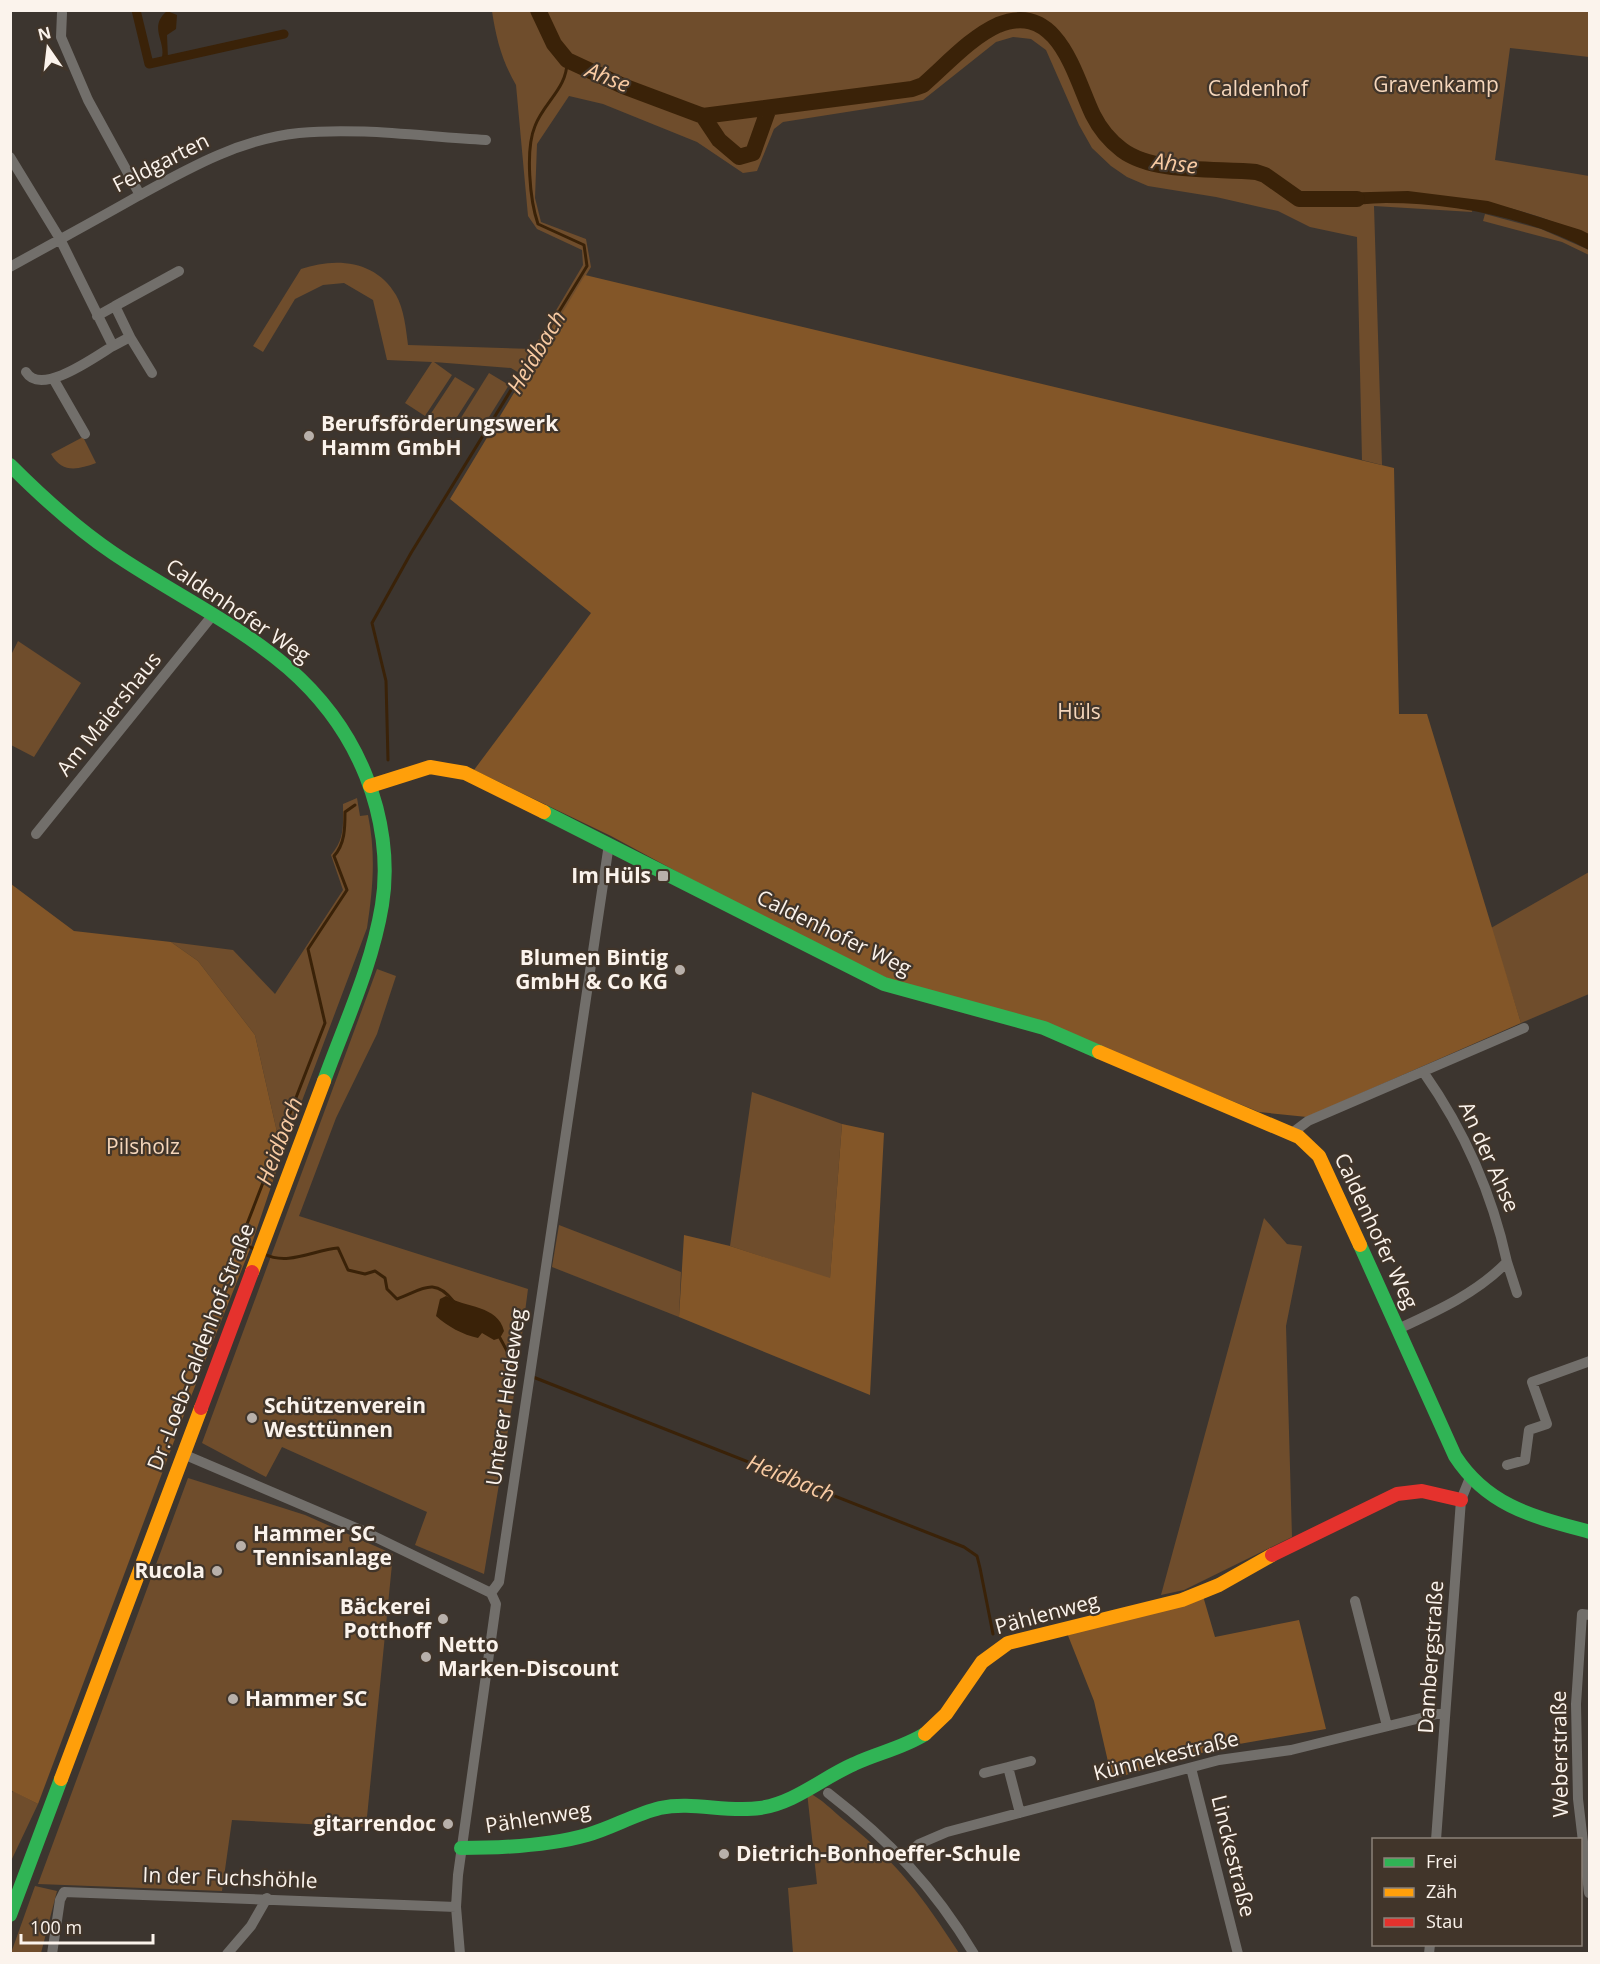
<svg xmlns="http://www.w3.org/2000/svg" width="1600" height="1964" font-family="'Open Sans',sans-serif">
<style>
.green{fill:#6f4d2c}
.forest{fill:#835628}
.water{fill:#3a2208}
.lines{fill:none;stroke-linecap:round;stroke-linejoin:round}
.stream{stroke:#3a2208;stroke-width:3}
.canal{stroke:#3a2208;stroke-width:9}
.river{stroke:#3a2208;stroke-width:16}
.street{stroke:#726f6b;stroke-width:10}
.fast{stroke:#30b455;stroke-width:14}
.slow{stroke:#ff9f0a;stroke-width:14}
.jam{stroke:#e5322d;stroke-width:14}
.poi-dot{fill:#b8b0aa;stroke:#41352a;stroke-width:2}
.labels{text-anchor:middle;stroke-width:4.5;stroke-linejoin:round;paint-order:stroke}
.park-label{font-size:21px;fill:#f5d6bb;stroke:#41352a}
.street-label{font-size:21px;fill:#fbf3ec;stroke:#41352a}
.poi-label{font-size:21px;font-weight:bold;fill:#fbf3ec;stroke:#41352a;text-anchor:start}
.water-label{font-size:22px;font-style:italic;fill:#f9cba3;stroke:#41352a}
</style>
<rect width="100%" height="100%" fill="#3c352f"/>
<!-- green -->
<path class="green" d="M492,11H1589V57L1510,48L1495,160L1589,176V237C1553,220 1514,207 1474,201L1472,212L1374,206L1382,465L1362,460L1357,237L1310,227L1278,211L1216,197L1148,186L1127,177L1111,166L1092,148L1079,125L1046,50L1031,39L1013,37L996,42L923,100L783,122L774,129L757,171L743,173L697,142L603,104L569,96L537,144L535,198L541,222L586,239L591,267L524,376L511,368L434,362L452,375L425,416L405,403L432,362L387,360L373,300L344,283L323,285L295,299L263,352L253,346L301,269C335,257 376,260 396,295C404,309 406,329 408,345L533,349L583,265L582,250L537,229L528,216L516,85C502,61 496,38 492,11Z
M1485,214L1541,229L1589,250V255L1562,242L1483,221Z
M489,373L509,385L479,433L459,421Z
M455,377L475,389L448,431L428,418Z
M83,437L96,463C77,470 62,473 51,454Z
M18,641L81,683L34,757L11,745V655Z
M357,798L360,816L368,815C376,854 373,889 367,928L282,1154L255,1035L198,961L171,942L233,950L275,994L343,890L331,855C345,839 343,825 343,804Z
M1589,872V994L1521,1023L1491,928Z
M377,969L396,976L377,1034L336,1118L299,1216L528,1289L515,1388L484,1574L415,1545L427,1512L282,1447L266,1477L202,1443Z
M752,1092L842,1124L830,1279L730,1246Z
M1264,1218L1287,1244L1302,1246L1286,1326L1292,1537L1184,1590L1161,1595Z
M559,1225L681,1272L679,1317L552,1267Z
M188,1478L305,1515L393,1554L366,1827L232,1820L222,1891L38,1884Z
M13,1791L38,1804L11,1861L10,1796Z
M807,1792C821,1798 833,1811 844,1820C898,1863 922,1896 959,1953H793L788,1888L817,1884Z
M35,1886L57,1891L41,1953H11Z"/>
<!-- forest -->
<path class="forest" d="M585,275L1394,468L1399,714H1427L1521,1023L1307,1117L1259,1112L1077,1037L889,979L820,949L611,836L474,770L591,613L450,499Z
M11,884L74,931L171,942L198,961L255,1035L282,1154L250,1249L188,1404L38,1804L10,1790Z
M842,1124L884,1133L870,1395L679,1317L684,1235L730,1246L830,1278Z
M1203,1596L1215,1637L1299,1620L1326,1729L1222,1747L1112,1779L1094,1701L1067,1633Z"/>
<!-- water -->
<path class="water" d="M167,11L177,15L176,29L167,35L168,59L161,60C168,42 147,28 167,11Z
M1408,191L1488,201L1581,230L1589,234V250C1529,218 1455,203 1386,203C1369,203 1352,206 1335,206L1334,193Z
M446,1296C465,1308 498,1305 504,1331L500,1338L494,1340L482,1333L478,1338C463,1335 447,1326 436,1316L440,1299Z"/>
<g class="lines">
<!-- stream -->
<path class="stream" d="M388,760L386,681L372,623L411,553L587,266L584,245L538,224C530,201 525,150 535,126C544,102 568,88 567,60
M256,1250L240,1242L325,1023L308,949L347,890L334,856C345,844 345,828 345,812L355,805
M264,1254C288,1266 314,1250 338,1248L348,1270L365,1274L375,1271L385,1278L387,1289L397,1299C422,1290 434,1276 454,1302
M500,1338L507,1351
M533,1377L964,1547L977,1556L980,1568L993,1634"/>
<!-- canal -->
<path class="canal" d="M136,10L149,64L284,34"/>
<!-- river -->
<path class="river" d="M538,10L554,44L567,60L623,86L703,116L912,89L923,85C946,65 971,37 998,25C1059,0 1075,78 1093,115C1100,129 1110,141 1122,150C1154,174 1217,168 1256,172L1265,175L1299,199H1357
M703,116L719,140L739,157L753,153L769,108"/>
<!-- street -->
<path class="street" d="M62,13L61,37L88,100L140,195
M10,157L60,239L113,346C96,356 41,397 26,372
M10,267C53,243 96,220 138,196C189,168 240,139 299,133C360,127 425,137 486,140
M115,306L179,271
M97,316L115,306L130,337L113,346
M130,337L152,373
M54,380L85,434
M36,834L212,616
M1292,1133L1308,1121L1524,1028
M1507,1262L1517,1293
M1398,1329C1437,1311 1477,1293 1507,1262C1492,1193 1464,1130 1424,1073
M183,1454L361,1530L491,1593
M1507,1465L1525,1460L1529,1430L1547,1424L1532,1382L1590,1361
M491,1593L499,1582L609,844
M1355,1601L1387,1726
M1008,1767L1031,1761
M1191,1768L1238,1954
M984,1773L1008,1767L1020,1813
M828,1793C890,1841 933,1886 974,1954
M1436,1840L1461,1500L1469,1480
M904,1857L919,1844L947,1832L1219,1760L1291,1750L1445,1712
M1589,1893L1578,1799L1576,1704L1582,1614L1590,1615
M52,1954L60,1900L64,1892L456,1907
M227,1954L251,1926L267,1898
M460,1954L456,1907L458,1875L496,1604L491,1593
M1429,1954L1430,1944"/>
<!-- fast -->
<path class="fast" d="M10,465C42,497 76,528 113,553C212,620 318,656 366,776C382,816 389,862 382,905C372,966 345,1023 324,1081
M544,812L884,984L1044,1028L1099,1052
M1360,1245L1455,1456C1488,1507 1535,1517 1590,1532
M461,1848C503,1848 547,1846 587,1835C612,1828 635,1814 660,1808C693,1801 726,1813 760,1808C795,1803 822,1778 854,1764C877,1753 903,1748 925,1734
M10,1915L61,1779"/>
<!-- slow -->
<path class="slow" d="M370,786L430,767L465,773L544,812
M1099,1052L1299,1137L1319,1156L1360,1245
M252,1272L324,1081
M925,1734L946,1714L982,1662L1008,1643L1182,1600L1219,1585L1272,1555
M61,1779L201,1408"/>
<!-- jam -->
<path class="jam" d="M201,1408L252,1272
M1272,1555L1397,1494L1422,1491L1461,1500"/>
</g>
<!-- markers -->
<g class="poi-dot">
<circle cx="309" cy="436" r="6"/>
<rect x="657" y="870" width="12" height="12" rx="3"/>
<circle cx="680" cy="970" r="6"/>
<circle cx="252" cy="1418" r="6"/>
<circle cx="241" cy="1546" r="6"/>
<circle cx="217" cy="1571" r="6"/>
<circle cx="443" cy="1619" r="6"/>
<circle cx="426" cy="1657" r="6"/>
<circle cx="233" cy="1699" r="6"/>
<circle cx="448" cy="1824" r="6"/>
<circle cx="724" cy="1854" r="6"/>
</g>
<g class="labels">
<!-- park labels -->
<g class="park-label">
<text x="1436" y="92">Gravenkamp</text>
<text x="1258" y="96">Caldenhof</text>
<text x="1079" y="719">Hüls</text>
<text x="143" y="1154">Pilsholz</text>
</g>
<!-- street labels -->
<g class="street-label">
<text transform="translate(161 163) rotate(-27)" y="7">Feldgarten</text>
<text transform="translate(238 611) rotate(34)" y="7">Caldenhofer Weg</text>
<text transform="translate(109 714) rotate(-51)" y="7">Am Maiershaus</text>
<text transform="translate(834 933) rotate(26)" y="7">Caldenhofer Weg</text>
<text transform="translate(1489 1157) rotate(66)" y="7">An der Ahse</text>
<text transform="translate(1376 1231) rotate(65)" y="7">Caldenhofer Weg</text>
<text transform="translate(201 1347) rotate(-69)" y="7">Dr.-Loeb-Caldenhof-Straße</text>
<text transform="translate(506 1397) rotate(-82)" y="7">Unterer Heideweg</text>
<text transform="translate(1047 1614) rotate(-15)" y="7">Pählenweg</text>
<text transform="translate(1431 1657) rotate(-86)" y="7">Dambergstraße</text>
<text transform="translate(1560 1754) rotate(-91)" y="7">Weberstraße</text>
<text transform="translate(1166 1756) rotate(-14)" y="7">Künnekestraße</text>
<text transform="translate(538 1818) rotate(-9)" y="7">Pählenweg</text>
<text transform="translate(1233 1856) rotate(76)" y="7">Linckestraße</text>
<text transform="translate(230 1878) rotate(2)" y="7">In der Fuchshöhle</text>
</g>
<!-- poi labels -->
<g class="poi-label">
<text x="321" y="431">Berufsförderungswerk<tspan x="321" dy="24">Hamm GmbH</tspan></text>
<text x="651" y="883" text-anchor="end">Im Hüls</text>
<text x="668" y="965" text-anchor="end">Blumen Bintig<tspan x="668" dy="24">GmbH &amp; Co KG</tspan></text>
<text x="264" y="1413">Schützenverein<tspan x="264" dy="24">Westtünnen</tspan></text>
<text x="253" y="1541">Hammer SC<tspan x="253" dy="24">Tennisanlage</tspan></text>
<text x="205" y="1578" text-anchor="end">Rucola</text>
<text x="431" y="1614" text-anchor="end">Bäckerei<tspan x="431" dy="24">Potthoff</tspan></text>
<text x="438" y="1652">Netto<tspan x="438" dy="24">Marken-Discount</tspan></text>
<text x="245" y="1706">Hammer SC</text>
<text x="436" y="1831" text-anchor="end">gitarrendoc</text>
<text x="736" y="1861">Dietrich-Bonhoeffer-Schule</text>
</g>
<!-- water labels -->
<g class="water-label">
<text transform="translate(608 77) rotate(22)" y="8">Ahse</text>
<text transform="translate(1175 163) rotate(7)" y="8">Ahse</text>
<text transform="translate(536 352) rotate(-59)" y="8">Heidbach</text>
<text transform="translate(279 1141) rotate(-69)" y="8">Heidbach</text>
<text transform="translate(791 1478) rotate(22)" y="8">Heidbach</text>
</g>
</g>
<!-- border -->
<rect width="1600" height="1964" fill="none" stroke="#fbf3ec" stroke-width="24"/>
<!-- legend -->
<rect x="1372" y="1838" width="210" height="108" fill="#41352a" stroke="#8b8178" stroke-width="1.5"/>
<rect x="1384" y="1858" width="30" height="9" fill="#30b455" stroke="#8b8178" stroke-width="1.5"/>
<text x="1426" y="1868" font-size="18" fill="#fbf3ec">Frei</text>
<rect x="1384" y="1888" width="30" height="9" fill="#ff9f0a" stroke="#8b8178" stroke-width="1.5"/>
<text x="1426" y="1898" font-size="18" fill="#fbf3ec">Zäh</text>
<rect x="1384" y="1918" width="30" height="9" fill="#e5322d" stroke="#8b8178" stroke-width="1.5"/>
<text x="1426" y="1928" font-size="18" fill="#fbf3ec">Stau</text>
<!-- north arrow -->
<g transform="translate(48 48) rotate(346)" stroke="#41352a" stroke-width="4.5" paint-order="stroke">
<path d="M0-4.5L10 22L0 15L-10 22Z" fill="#fbf3ec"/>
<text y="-9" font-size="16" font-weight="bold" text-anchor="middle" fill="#fbf3ec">N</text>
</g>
<!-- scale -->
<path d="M21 1934v9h132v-9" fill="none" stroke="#fbf3ec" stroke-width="3"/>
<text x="30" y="1934" font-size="18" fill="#fbf3ec" stroke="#41352a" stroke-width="4.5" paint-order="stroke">100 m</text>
</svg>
